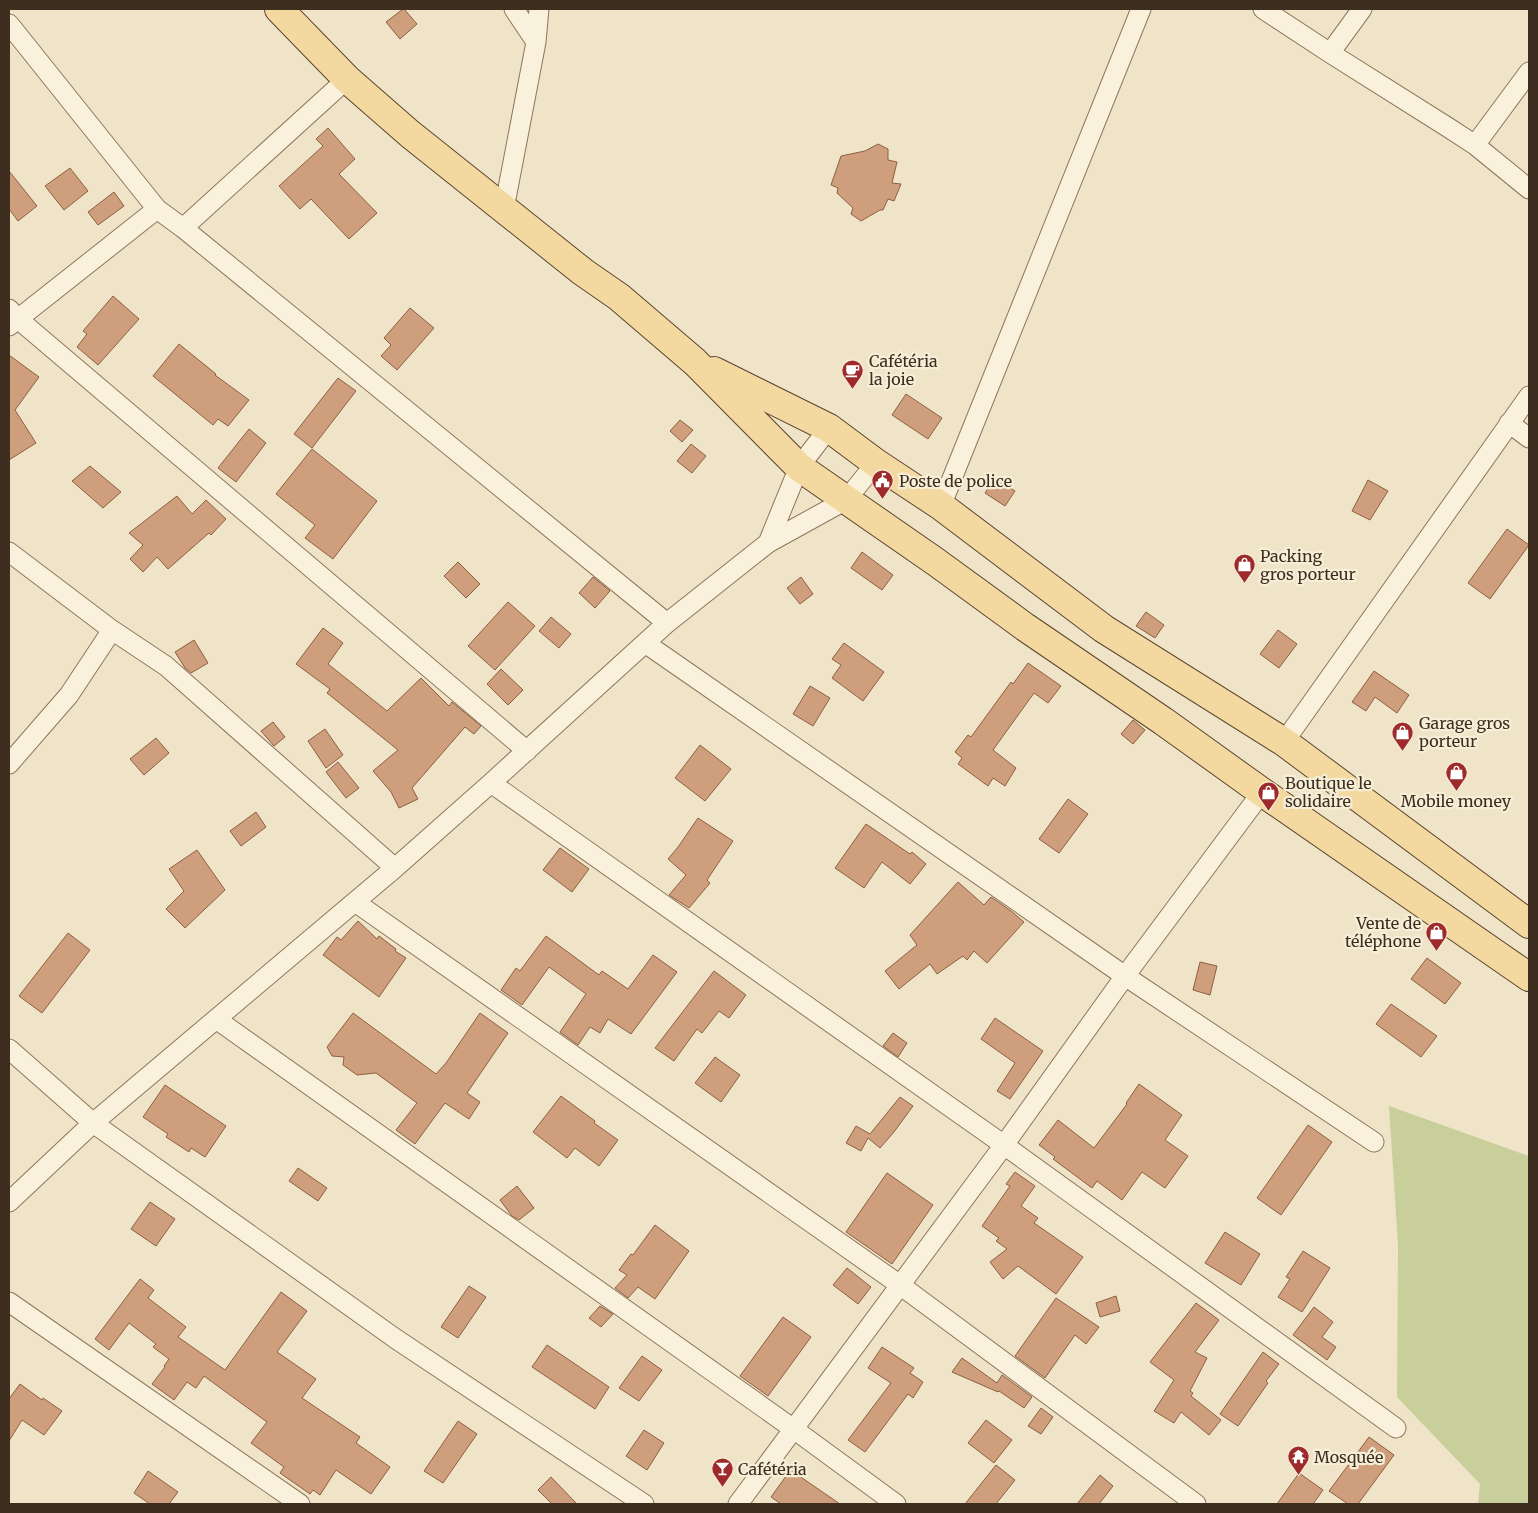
<svg xmlns="http://www.w3.org/2000/svg" width="1538" height="1513" font-family="Merriweather,serif">
<style>
.green{fill:#c9cf9b}
.building{fill:#cf9f7d;stroke:#8d5f41}
.lines{fill:none;stroke-linecap:round;stroke-linejoin:round}
.minor-casing{stroke:#8d765c;stroke-width:21}
.primary-casing{stroke:#5b4430;stroke-width:30}
.minor{stroke:#faf1dc;stroke-width:19}
.primary{stroke:#f3d9a0;stroke-width:28}
.labels{text-anchor:middle;stroke-width:4.5;stroke-linejoin:round;paint-order:stroke}
.poi-label{font-size:16px;fill:#3d2e20;stroke:#f7eed8;text-anchor:start}
</style>
<rect width="100%" height="100%" fill="#f0e4c8"/>
<!-- green -->
<path class="green" d="M1389,1106L1529,1156V1504H1478L1480,1484L1397,1397L1398,1245Z"/>
<!-- building -->
<path class="building" d="M403,9H404L417,24L400,39L386,22Z
M328,128L355,159L339,174L377,213L349,239L311,199L300,209L279,186L323,146L316,139Z
M878,144L888,149V160L897,162L892,183L901,184L894,201L888,199L883,210H880L861,221L851,214L853,208L837,193L838,188L831,185L841,156L865,151Z
M70,168L88,191L64,210L45,186Z
M9,171L37,206L18,221L9,209Z
M114,192L124,206L98,225L88,212Z
M113,296L139,319L98,365L77,347L87,334L83,331Z
M410,308L434,328L397,370L381,356L391,345L384,338Z
M179,344L216,374L215,375L249,400L228,426L218,419L213,425L153,376Z
M9,355L39,377L15,410L36,443L9,460Z
M338,378L356,391L312,448L294,434Z
M906,394L942,418L928,439L892,415Z
M680,420L693,430L682,442L670,431Z
M249,429L266,443L236,482L218,468Z
M691,444L706,456L692,473L677,461Z
M312,449L377,501L333,559L305,538L315,525L276,494Z
M90,466L121,492L103,508L72,481Z
M995,478L1015,491L1005,506L985,493Z
M1368,480L1388,491L1370,520L1352,511Z
M177,496L192,514L206,500L226,519L211,535L209,533L168,569L157,557L143,572L130,559L143,545L129,533Z
M1507,529L1529,545L1490,599L1468,583Z
M862,552L893,575L882,590L851,568Z
M458,562L480,584L466,598L444,576Z
M593,577L610,591L595,608L579,593Z
M801,577L813,594L800,604L787,588Z
M508,602L535,626L495,670L468,646Z
M1146,612L1164,625L1155,638L1136,626Z
M551,617L571,634L559,648L539,631Z
M323,628L343,643L328,664L387,711L421,678L449,706L452,702L481,726L474,734L465,727L412,788L418,799L399,808L391,792L373,771L398,750L327,693L330,689L296,664Z
M1278,630L1297,644L1279,668L1260,654Z
M194,640L208,663L191,673L185,668L175,652Z
M844,643L884,672L863,701L832,678L841,665L832,659Z
M1028,663L1061,686L1048,703L1034,693L993,750L1016,768L1005,786L993,778L988,786L958,764L962,758L955,752L968,735L971,737L1011,682L1013,684Z
M501,669L523,690L508,705L487,684Z
M1374,671L1409,695L1397,713L1375,697L1366,711L1352,702Z
M810,686L830,698L813,726L793,714Z
M1133,720L1145,730L1133,744L1121,734Z
M273,722L285,737L274,746L261,731Z
M325,729L343,755L326,768L308,741Z
M156,738L169,753L144,775L130,759Z
M700,745L731,769L705,801L675,778Z
M338,762L359,788L346,798L326,772Z
M1068,799L1088,814L1059,853L1039,839Z
M256,812L266,827L241,846L230,831Z
M698,818L733,841L707,880L710,883L689,908L669,895L686,875L668,859L678,847Z
M866,824L910,854L912,852L926,864L910,884L882,862L864,888L835,868Z
M560,848L589,869L572,892L543,870Z
M197,850L225,890L185,928L166,909L184,891L169,869Z
M958,882L984,905L991,897L1011,911L1024,922L987,963L974,951L967,960L963,956L937,974L930,964L899,989L885,971L917,945L910,935Z
M358,921L377,939L379,936L396,949L395,951L406,958L379,997L323,955L337,937L341,940Z
M68,933L90,950L42,1013L19,996Z
M546,936L599,975L602,971L628,989L653,955L677,972L631,1034L608,1019L600,1033L590,1027L578,1045L560,1032L586,994L549,967L522,1005L501,990L516,968L520,971Z
M1427,958L1461,983L1445,1004L1411,979Z
M1200,962L1217,966L1210,995L1193,990Z
M714,971L746,995L729,1018L719,1011L702,1033L697,1029L674,1061L655,1048Z
M1391,1004L1437,1036L1421,1057L1376,1024Z
M353,1013L436,1074L446,1063L480,1013L508,1033L467,1093L480,1102L469,1119L445,1103L415,1144L396,1130L417,1103L376,1073L357,1075L343,1065L344,1057L332,1056L327,1047Z
M995,1018L1043,1051L1010,1099L997,1091L1015,1063L981,1039Z
M893,1033L907,1043L898,1057L883,1046Z
M715,1057L740,1075L721,1102L695,1083Z
M1139,1084L1182,1115L1165,1140L1188,1156L1165,1188L1142,1172L1122,1200L1097,1181L1092,1188L1053,1159L1055,1157L1039,1145L1058,1120L1094,1148L1127,1104L1126,1103Z
M165,1085L226,1126L205,1157L191,1148L189,1152L166,1137L168,1134L143,1117Z
M561,1096L595,1121L594,1123L618,1140L599,1166L575,1148L567,1158L533,1132Z
M900,1097L913,1106L894,1132L880,1148L868,1138L861,1151L846,1143L856,1126L870,1134Z
M1308,1125L1332,1142L1281,1215L1257,1198Z
M298,1168L327,1188L318,1201L289,1181Z
M1015,1172L1035,1186L1021,1206L1038,1218L1034,1223L1083,1257L1056,1294L1018,1266L1003,1279L990,1262L1007,1249L996,1241L999,1238L982,1226L1010,1186L1006,1184Z
M887,1173L933,1205L892,1264L846,1232Z
M517,1186L534,1208L519,1220L512,1216L500,1200Z
M150,1202L175,1219L156,1246L131,1229Z
M655,1225L689,1251L655,1299L638,1287L628,1298L615,1288L627,1275L619,1270L631,1254L633,1255Z
M1225,1232L1260,1254L1241,1285L1205,1263Z
M1303,1251L1330,1268L1302,1312L1278,1297L1290,1279L1286,1277Z
M847,1268L871,1287L858,1304L833,1285Z
M140,1279L154,1290L148,1298L186,1327L178,1337L225,1370L281,1292L307,1311L277,1352L316,1379L302,1398L360,1437L356,1443L390,1467L371,1494L336,1470L320,1495L313,1490L310,1494L280,1473L284,1467L251,1443L267,1422L204,1376L196,1388L187,1382L174,1400L152,1384L165,1367L164,1366L169,1359L153,1347L156,1344L129,1323L109,1350L95,1339Z
M469,1286L486,1297L458,1338L441,1327Z
M1116,1296L1120,1311L1100,1317L1096,1303Z
M1056,1298L1099,1327L1086,1344L1075,1335L1045,1378L1015,1356Z
M1196,1303L1219,1320L1195,1352L1207,1358L1190,1391L1193,1393L1191,1396L1221,1420L1209,1435L1181,1412L1174,1423L1154,1411L1174,1380L1150,1362Z
M600,1306L613,1314L601,1327L589,1318Z
M1314,1307L1333,1322L1322,1337L1336,1347L1327,1360L1293,1335Z
M783,1317L811,1337L768,1396L740,1376Z
M547,1345L609,1387L595,1409L532,1367Z
M882,1347L914,1368L910,1373L923,1382L913,1398L908,1394L865,1452L848,1440L891,1383L868,1368Z
M1263,1352L1279,1364L1266,1381L1268,1383L1238,1426L1220,1414Z
M642,1356L662,1370L639,1401L619,1388Z
M962,1358L997,1383L1002,1375L1032,1397L1024,1408L999,1391L998,1392L952,1372Z
M20,1384L42,1400L43,1398L62,1411L44,1435L22,1420L9,1441V1399Z
M1041,1408L1053,1417L1041,1434L1028,1426Z
M986,1420L1012,1440L994,1463L968,1443Z
M458,1421L477,1434L443,1483L424,1471Z
M644,1430L664,1443L647,1470L626,1456Z
M1369,1437L1394,1455L1358,1504H1348L1329,1491Z
M996,1465L1015,1480L996,1504H965Z
M148,1471L178,1492L169,1504H150L134,1493Z
M792,1471L840,1504H781L771,1497L789,1472L791,1474Z
M1299,1473L1323,1490L1313,1504H1277Z
M1100,1475L1113,1486L1099,1504H1077Z
M551,1477L577,1504H552L538,1490Z"/>
<g class="lines">
<defs>
<path id="minor" d="M1263,9L1330,53L1449,128L1475,145L1529,189
M9,24L157,209L183,228L667,623
M536,42L539,9
M1330,53L1362,9
M1475,145L1529,72
M504,209L536,42L514,9
M183,228L347,79
M9,309L18,319L527,751
M9,326L157,209
M1509,423L1529,438
M941,506L1141,9
M768,543L799,467L829,428
M9,552L112,630L166,666L395,868
M645,643L1125,976L1374,1142
M1284,742L1529,396
M9,764L69,695L112,630
M491,783L1004,1145L1396,1428
M355,902L900,1285L1196,1504
M216,1019L795,1430L896,1504
M9,1049L93,1123L396,1339L644,1504
M9,1202L93,1123L395,868L491,783L667,623L768,543L846,500L876,463
M9,1302L300,1504
M738,1504L1004,1145L1125,976L1262,792"/>
<path id="primary" d="M279,9L347,79L410,134L583,272L619,297L695,362L799,467L936,562L1025,627L1163,721L1262,792L1529,977
M714,371L829,428L876,463L941,506L1104,629L1284,742L1529,924"/>
</defs>
<!-- minor casing -->
<use href="#minor" class="minor-casing"/>
<!-- primary casing -->
<use href="#primary" class="primary-casing"/>
<!-- minor -->
<use href="#minor" class="minor"/>
<!-- primary -->
<use href="#primary" class="primary"/>
</g>
<!-- icons -->
<defs>
<symbol id="cafe-pin" viewBox="-11 -11 22 30"><path d="M0 17L-7.5 6A9.5 9.5 0 1 1 7.5 6Z" fill="#9e2a2b" stroke="#f7eed8"/><path d="M-5.5-4.5H6V0H3Q3 3.5 0 3.5H-2.5Q-5.5 3.5-5.5 0ZM3-3.2v2h1.7v-2ZM-6 4.5H4V6H-6Z" fill="#fff"/></symbol>
<symbol id="civic-pin" viewBox="-11 -11 22 30"><path d="M0 17L-7.5 6A9.5 9.5 0 1 1 7.5 6Z" fill="#9e2a2b" stroke="#f7eed8"/><path d="M-.6-6.5H3V-4.5H.6V-3L4-1V1h2V6H-6V1h2V-1L-.6-3ZM-1.2 2.5V6h2.4V2.5Z" fill="#fff"/></symbol>
<symbol id="shop-pin" viewBox="-11 -11 22 30"><path d="M0 17L-7.5 6A9.5 9.5 0 1 1 7.5 6Z" fill="#9e2a2b" stroke="#f7eed8"/><path d="M-5-2.5h2.3a2.7 3.5 0 0 1 5.4 0H5L5.5 6h-11ZM-1.5-2.5h3a1.5 2.3 0 0 0-3 0Z" fill="#fff"/></symbol>
<symbol id="temple-pin" viewBox="-11 -11 22 30"><path d="M0 17L-7.5 6A9.5 9.5 0 1 1 7.5 6Z" fill="#9e2a2b" stroke="#f7eed8"/><path d="M0-6L5-2H3V0L6.5 2.5H4V6H1.5V3h-3V6H-4V2.5H-6.5L-3 0V-2H-5Z" fill="#fff"/></symbol>
<symbol id="bar-pin" viewBox="-11 -11 22 30"><path d="M0 17L-7.5 6A9.5 9.5 0 1 1 7.5 6Z" fill="#9e2a2b" stroke="#f7eed8"/><path d="M-6-5H6L.8 .8V4.5H3.5V6h-7V4.5H-.8V.8Z" fill="#fff"/></symbol>
</defs>
<g fill-rule="evenodd">
<use href="#cafe-pin" x="840" y="358" width="25" height="34"/>
<use href="#civic-pin" x="870" y="468" width="25" height="34"/>
<use href="#shop-pin" x="1232" y="552" width="25" height="34"/>
<use href="#shop-pin" x="1390" y="720" width="25" height="34"/>
<use href="#shop-pin" x="1444" y="760" width="25" height="34"/>
<use href="#shop-pin" x="1256" y="780" width="25" height="34"/>
<use href="#shop-pin" x="1424" y="920" width="25" height="34"/>
<use href="#temple-pin" x="1286" y="1444" width="25" height="34"/>
<use href="#bar-pin" x="710" y="1456" width="25" height="34"/>
</g>
<g class="labels">
<!-- poi labels -->
<g class="poi-label">
<text x="869" y="367">Cafétéria<tspan x="869" dy="18">la joie</tspan></text>
<text x="899" y="487">Poste de police</text>
<text x="1260" y="562">Packing<tspan x="1260" dy="18">gros porteur</tspan></text>
<text x="1419" y="729">Garage gros<tspan x="1419" dy="18">porteur</tspan></text>
<text x="1285" y="789">Boutique le<tspan x="1285" dy="18">solidaire</tspan></text>
<text x="1456" y="807" text-anchor="middle">Mobile money</text>
<text x="1421" y="929" text-anchor="end">Vente de<tspan x="1421" dy="18">téléphone</tspan></text>
<text x="1314" y="1463">Mosquée</text>
<text x="738" y="1475">Cafétéria</text>
</g>
</g>
<!-- border -->
<rect width="1538" height="1513" fill="none" stroke="#3d2e20" stroke-width="20"/>
</svg>
